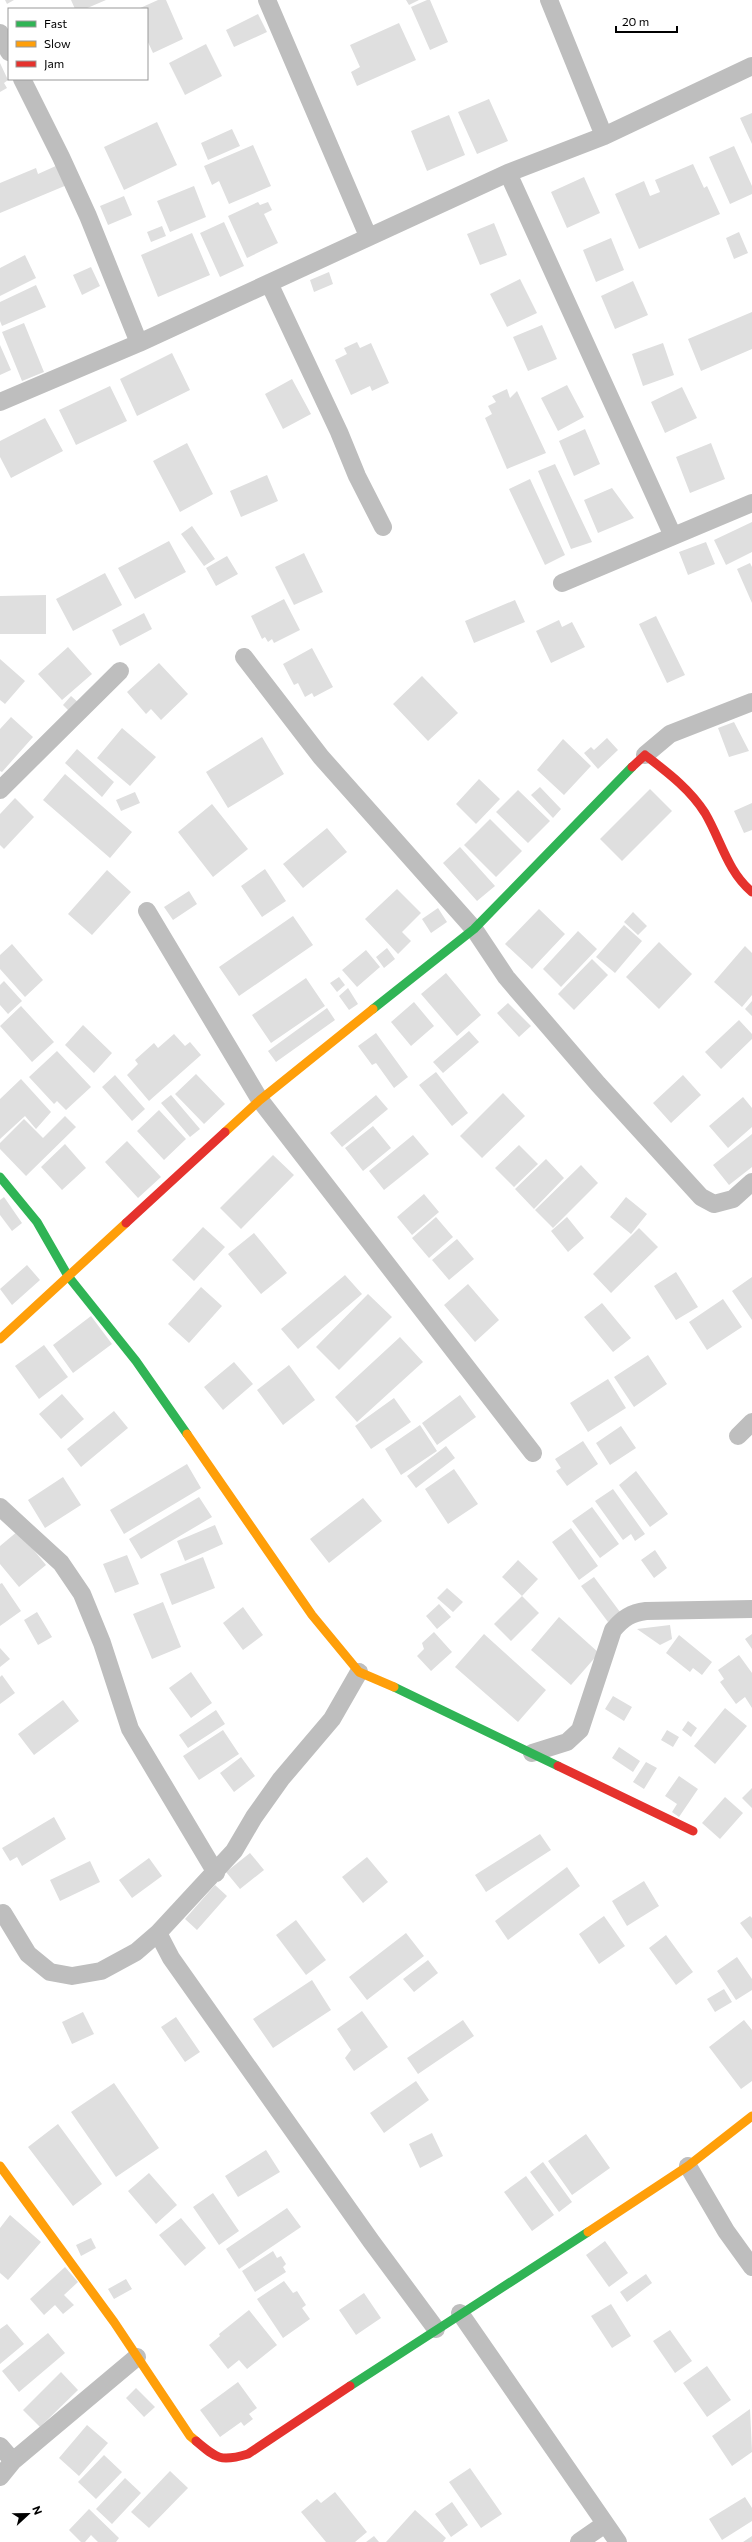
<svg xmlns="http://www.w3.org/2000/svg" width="752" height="2542" font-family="Commissioner,sans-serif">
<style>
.building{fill:#dfdfdf}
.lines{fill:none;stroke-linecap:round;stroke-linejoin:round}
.street{stroke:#bebebe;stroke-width:18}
.fast{stroke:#30b455;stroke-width:9}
.slow{stroke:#ff9f0a;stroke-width:9}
.jam{stroke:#e5322d;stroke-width:9}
</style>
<rect width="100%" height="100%" fill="#fff"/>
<!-- building -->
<path class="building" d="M5,0H14L7,4Z
M71,0H106L85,9H75Z
M158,0H166L183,39L153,53L147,40V9H138Z
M406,0H419L409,5Z
M427,0H430L448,42L430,50L411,7Z
M258,14L267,32L234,47L226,30Z
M399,23L416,60L357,86L351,72L360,67L350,45Z
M206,44L222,76L185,95L169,63Z
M0,63L8,80L4,83L7,88L0,92Z
M489,99L508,141L477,154L458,112Z
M752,113V144L740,118Z
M449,115L465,155L427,171L411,131Z
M157,122L177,165L124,190L104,147Z
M232,129L240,146L208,160L201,143Z
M253,145L271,186L229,204L219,181L212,185L204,166Z
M734,146L752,186V194L730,204L709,157Z
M693,164L704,188L707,186L720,214L639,249L615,194L644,181L650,196L660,192L655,180Z
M58,165L67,185L0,213V183L36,168L38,174Z
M584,177L600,213L567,228L551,192Z
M194,186L206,217L170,232L157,201Z
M124,196L132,215L108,225L100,206Z
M258,202L260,205L268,202L272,210L264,214L278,243L247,258L228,216Z
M224,222L244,266L220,277L200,233Z
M494,223L507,255L480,265L467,234Z
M162,226L166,236L151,242L147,232Z
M739,232L748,253L734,259L726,238Z
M192,233L210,275L158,297L141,255Z
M611,238L624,270L596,282L583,250Z
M25,255L36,278L0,296V268Z
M91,267L100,286L82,295L73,275Z
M329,272L333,284L314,292L310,280Z
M520,279L537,313L507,327L490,294Z
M633,281L648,315L615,329L601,296Z
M36,285L46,307L2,326L0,321V302Z
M752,312V349L701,371L688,339Z
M24,323L44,372L22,381L2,332Z
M542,325L557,359L528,371L513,337Z
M357,342L360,348L371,343L389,383L372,391L370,386L351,395L335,360L347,354L344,348Z
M663,343L674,375L643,386L632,354Z
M0,345L11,370L0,375Z
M172,353L190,390L137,416L120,379Z
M292,379L311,414L283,429L265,394Z
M567,385L584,417L558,431L541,398Z
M110,386L127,421L76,445L59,410Z
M682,387L697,418L665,433L651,402Z
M507,389L510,398L517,391L546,453L507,469L485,418L492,414L488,406L496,402L492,396Z
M45,418L63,451L11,478L0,457V441Z
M585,429L600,464L574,476L559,441Z
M187,443L213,494L180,512L153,461Z
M711,443L725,479L690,493L676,457Z
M555,464L592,542L571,549L538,471Z
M267,475L278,501L241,517L230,491Z
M530,479L565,555L545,565L509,489Z
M612,488L634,518L598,533L584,500Z
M752,522V552L726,565L714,540Z
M192,526L215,559L204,566L181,534Z
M169,541L186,572L135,599L118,568Z
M706,542L715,564L688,575L679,552Z
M304,553L323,592L294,605L275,567Z
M227,556L238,574L216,586L206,568Z
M750,563L752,567V603L737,569Z
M105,573L122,605L73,631L56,599Z
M46,595V634H0V596Z
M284,599L300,630L274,643L272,639L268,642L265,637L262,639L251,616Z
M515,600L525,622L474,643L465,621Z
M144,613L152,629L120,646L112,630Z
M656,616L685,675L667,683L639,624Z
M559,620L562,627L572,622L585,647L551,663L536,631Z
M68,647L92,674L62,700L38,674Z
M312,648L333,687L314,697L312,693L305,697L298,683L294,685L283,664Z
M0,659L25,681L5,704L0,700Z
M159,663L188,694L161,720L151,709L146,714L127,692Z
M422,676L458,713L428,741L393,704Z
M71,696L80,704L71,713L63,705Z
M11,717L33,737L2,772L0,771V729Z
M734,722L749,751L729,757L718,728Z
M122,728L156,757L130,786L97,758Z
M262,737L284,774L228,808L206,772Z
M607,738L618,750L598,769L584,753L591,747L594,750Z
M563,739L591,766L564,795L537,770Z
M77,749L114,782L102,797L65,763Z
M65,774L132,832L110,858L43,800Z
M479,779L500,799L476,824L456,804Z
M540,787L561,809L553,818L531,795Z
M650,789L672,811L622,861L600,839Z
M518,790L550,821L528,843L496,812Z
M135,792L140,803L121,811L116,800Z
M15,798L34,817L4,849L0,845V814Z
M752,803V830L744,833L734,811Z
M212,804L248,849L213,877L178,832Z
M490,819L522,851L496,877L464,845Z
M327,828L347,852L303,888L283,864Z
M460,847L495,886L477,901L443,863Z
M265,869L286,901L262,917L241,886Z
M107,870L131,892L92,935L68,914Z
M397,889L421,913L402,932L411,941L398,954L365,919Z
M189,891L197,904L173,920L164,907Z
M438,908L447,922L431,933L422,919Z
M539,909L565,934L532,969L505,944Z
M633,912L647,926L638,935L624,922Z
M293,916L313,945L239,996L219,967Z
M624,925L642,941L615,973L596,957Z
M578,931L597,949L561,987L543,969Z
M659,942L692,974L659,1009L626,977Z
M12,944L43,980L25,997L0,969V955Z
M745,946L752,953V995L742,1007L714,982Z
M387,948L395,959L384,968L376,957Z
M366,950L380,967L357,987L342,970Z
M592,959L608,975L574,1010L558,994Z
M446,973L481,1015L457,1036L421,994Z
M339,977L345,985L337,992L330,983Z
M306,978L325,1006L271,1043L252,1015Z
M4,981L22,1001L8,1014L0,1005V985Z
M348,988L358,1004L349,1010L339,996Z
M752,1001V1016L745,1009Z
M414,1002L434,1026L411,1046L391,1022Z
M508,1003L531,1026L519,1037L497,1013Z
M21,1006L54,1042L32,1062L0,1026Z
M327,1008L335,1020L276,1062L268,1051Z
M739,1020L752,1034V1039L721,1069L705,1052Z
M83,1025L112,1053L94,1073L65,1045Z
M469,1031L479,1042L443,1073L433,1062Z
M376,1033L408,1077L394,1088L376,1063L372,1065L358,1046Z
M174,1034L185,1046L190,1042L201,1055L149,1101L127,1075L138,1064L135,1060L154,1043L158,1048Z
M57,1051L91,1087L66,1110L57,1101L54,1104L29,1077Z
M436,1072L468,1113L452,1126L419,1085Z
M196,1074L225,1104L204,1124L175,1094Z
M115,1075L145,1109L132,1121L102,1087Z
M683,1075L701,1095L671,1123L653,1103Z
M21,1079L51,1112L36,1129L25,1116L0,1139V1099Z
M503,1093L525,1116L482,1158L460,1136Z
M171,1095L200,1129L190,1137L161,1103Z
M376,1095L388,1109L342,1147L330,1133Z
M743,1097L752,1108V1127L728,1148L709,1126Z
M159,1110L186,1139L164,1160L137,1131Z
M65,1116L76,1127L26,1176L0,1149V1143L24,1119L43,1138Z
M373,1126L391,1148L363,1171L345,1148Z
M752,1134V1167L729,1185L713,1165Z
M413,1135L429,1154L384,1190L369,1171Z
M127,1141L161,1177L138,1198L105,1162Z
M65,1144L86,1168L62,1190L41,1167Z
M519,1145L538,1164L514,1187L495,1168Z
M273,1155L294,1175L241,1229L220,1208Z
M546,1159L564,1178L534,1209L515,1189Z
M581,1165L598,1183L553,1228L535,1210Z
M424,1194L439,1212L412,1235L397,1217Z
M4,1197L22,1223L12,1231L0,1215V1200Z
M626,1197L647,1214L631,1234L610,1217Z
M436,1217L453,1237L429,1258L412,1238Z
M567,1217L584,1238L568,1252L551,1231Z
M203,1227L225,1247L194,1281L172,1260Z
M639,1228L658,1247L611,1293L593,1274Z
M254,1233L287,1273L261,1294L228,1254Z
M457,1239L474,1259L449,1280L432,1260Z
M27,1265L40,1280L12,1305L0,1289Z
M676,1272L698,1307L676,1320L654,1286Z
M345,1275L362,1294L298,1349L281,1329Z
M752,1277V1320L732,1291Z
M468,1284L499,1320L475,1342L444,1305Z
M201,1287L222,1306L189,1343L168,1324Z
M368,1294L392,1317L339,1370L316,1347Z
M723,1299L742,1327L707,1350L689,1322Z
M602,1303L631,1338L613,1352L584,1317Z
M91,1316L112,1344L73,1373L53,1345Z
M400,1337L423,1362L357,1422L335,1397Z
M44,1345L68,1377L39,1399L15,1366Z
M648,1355L667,1384L634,1407L614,1377Z
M234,1362L253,1384L223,1410L204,1387Z
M289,1365L315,1400L283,1425L257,1390Z
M608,1379L626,1408L588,1432L570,1403Z
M62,1394L84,1419L61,1439L39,1414Z
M460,1395L476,1417L437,1445L422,1423Z
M394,1398L411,1422L371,1449L355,1426Z
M114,1411L128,1428L81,1467L67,1449Z
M420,1425L437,1451L401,1475L385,1449Z
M621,1426L636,1448L610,1465L596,1443Z
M583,1441L598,1464L567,1486L556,1471L561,1468L555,1459Z
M446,1446L455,1458L416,1488L407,1476Z
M187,1464L201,1488L124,1534L110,1510Z
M454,1469L478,1504L448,1524L425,1489Z
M636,1471L668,1514L650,1527L619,1485Z
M63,1477L81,1505L45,1528L28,1500Z
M613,1489L645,1534L635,1541L631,1534L623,1540L595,1501Z
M199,1497L212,1517L141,1559L129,1539Z
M363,1498L382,1521L329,1563L310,1539Z
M592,1507L619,1544L600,1558L572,1521Z
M215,1525L223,1544L185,1561L177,1541Z
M571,1528L598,1566L579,1580L552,1542Z
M18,1531L46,1565L19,1587L0,1564V1546Z
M655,1550L667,1568L654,1578L641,1560Z
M127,1555L139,1584L115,1593L103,1564Z
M203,1557L215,1588L172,1605L160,1574Z
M518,1560L538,1579L522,1596L502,1577Z
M594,1577L620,1612L608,1622L581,1586Z
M2,1583L21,1611L0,1626V1584Z
M447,1588L463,1602L453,1612L437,1598Z
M522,1596L539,1613L511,1641L494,1624Z
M163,1602L181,1647L152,1659L133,1614Z
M439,1604L451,1617L437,1629L426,1616Z
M243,1607L263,1635L243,1650L223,1623Z
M37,1612L52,1637L38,1645L24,1620Z
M559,1617L599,1653L571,1685L531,1650Z
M670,1625L672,1639L660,1645L637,1629Z
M434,1632L452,1652L431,1671L417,1656L424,1649L422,1643Z
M484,1634L546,1690L518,1722L455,1667Z
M752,1634V1649L745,1639Z
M679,1635L712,1662L702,1675L693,1668L690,1672L666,1653Z
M0,1648L10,1659L0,1667Z
M739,1655L752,1673V1708L745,1697L736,1704L720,1682L724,1679L718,1670Z
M191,1672L212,1703L191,1718L169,1688Z
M2,1675L15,1693L0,1704V1677Z
M613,1696L632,1707L624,1721L605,1709Z
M63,1700L79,1721L34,1755L18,1734Z
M725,1708L747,1726L715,1764L694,1746Z
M216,1710L225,1724L188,1748L179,1735Z
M688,1721L697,1728L691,1737L682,1730Z
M223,1730L239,1754L199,1780L183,1756Z
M667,1730L679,1737L673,1747L661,1740Z
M619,1747L640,1761L633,1772L612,1758Z
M241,1757L255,1776L234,1792L220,1773Z
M646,1762L657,1768L644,1789L633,1782Z
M679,1776L698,1789L679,1817L672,1812L677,1804L665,1796Z
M752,1788V1808L742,1798Z
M725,1797L743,1813L720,1839L702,1823Z
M54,1817L66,1839L22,1866L17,1857L10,1861L2,1848Z
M540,1834L551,1850L486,1892L475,1875Z
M250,1853L264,1870L240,1889L226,1872Z
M367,1857L388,1882L363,1903L342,1877Z
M149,1858L162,1876L132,1898L119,1880Z
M90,1861L100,1882L60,1901L50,1880Z
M567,1867L580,1886L508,1940L495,1921Z
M644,1881L659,1906L627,1926L612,1901Z
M215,1885L227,1896L197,1930L185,1919Z
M604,1916L625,1946L599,1964L579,1934Z
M750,1916L752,1918V1939L740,1923Z
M296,1920L326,1960L306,1975L276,1935Z
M406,1933L424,1956L367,2000L349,1977Z
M666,1935L693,1972L676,1985L649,1948Z
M737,1957L752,1979V1990L736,2000L717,1971Z
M428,1960L438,1973L414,1992L403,1979Z
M312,1980L331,2010L273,2048L253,2019Z
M724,1989L732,2002L715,2012L707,1999Z
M362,2011L388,2047L354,2071L345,2058L351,2050L337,2029Z
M83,2012L94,2034L72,2044L62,2022Z
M176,2017L200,2052L185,2062L161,2027Z
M463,2020L474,2036L418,2074L407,2058Z
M744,2020L752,2030V2081L741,2089L709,2047Z
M416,2081L429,2100L384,2133L370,2113Z
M114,2083L159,2148L116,2177L71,2112Z
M58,2124L102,2184L73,2206L28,2147Z
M432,2133L443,2156L420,2168L409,2144Z
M586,2134L610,2168L572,2195L548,2161Z
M266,2150L280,2172L238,2197L225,2176Z
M543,2162L572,2202L559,2212L530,2172Z
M149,2173L177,2205L156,2224L128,2191Z
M526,2176L554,2215L532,2231L504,2192Z
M213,2193L239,2231L219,2245L193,2207Z
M287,2208L301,2227L239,2269L226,2249Z
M10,2215L41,2242L8,2280L0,2273V2228Z
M181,2218L206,2248L185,2266L159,2235Z
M91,2238L96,2248L81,2256L76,2245Z
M605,2241L628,2273L609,2287L586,2255Z
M273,2251L277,2258L281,2256L286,2264L283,2267L286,2272L255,2292L242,2271Z
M65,2267L78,2282L64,2295L74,2305L63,2314L55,2305L44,2315L30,2299Z
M646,2274L652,2283L627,2302L620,2292Z
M126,2279L132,2289L114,2299L108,2289Z
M284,2281L293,2293L297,2291L306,2305L302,2308L310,2319L283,2338L257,2299Z
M364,2293L381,2318L356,2335L339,2310Z
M611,2304L631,2336L612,2348L591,2316Z
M249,2310L277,2345L247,2369L239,2360L228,2369L209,2345L220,2336L219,2334Z
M7,2324L24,2344L0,2364V2329Z
M670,2330L692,2361L675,2373L653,2341Z
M48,2333L65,2353L19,2392L2,2371Z
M707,2366L731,2400L707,2417L683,2383Z
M61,2372L78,2390L40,2427L23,2410Z
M238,2382L257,2408L249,2414L253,2419L244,2426L241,2422L220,2437L200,2410Z
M136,2388L155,2407L144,2417L126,2398Z
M750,2409L752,2452L732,2466L712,2436Z
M87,2425L108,2443L79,2476L59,2458Z
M104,2455L122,2472L96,2499L78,2482Z
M470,2468L502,2514L481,2528L449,2482Z
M170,2471L188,2488L149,2528L131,2512Z
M125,2478L141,2493L112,2524L96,2509Z
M335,2492L367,2532L355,2542H326L301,2512L317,2499L321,2503Z
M745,2497L752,2508V2521L722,2540L709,2519Z
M452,2502L468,2525L451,2537L435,2514Z
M89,2509L119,2538L116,2542H98L91,2535L85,2542H81L69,2530Z
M415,2510L446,2538L443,2542H386Z
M374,2536L379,2542H366Z
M752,2536V2542H743Z"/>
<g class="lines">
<!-- street -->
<path class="street" d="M267,0L368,236
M549,0L604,136
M0,33L9,52
M22,79L61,157L88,216L139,343
M508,173L673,536
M269,283L339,432L357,476L383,527
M0,402L139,343L508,173L604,136L752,66
M562,583L752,503
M244,657L321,757L474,929L506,977L598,1084L701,1197L714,1204L733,1199L752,1182
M645,755L670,734L752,702
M0,790L120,671
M147,911L260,1100L533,1453
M738,1436L752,1422
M0,1507L61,1563L82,1594L102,1643L130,1729L216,1873
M532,1753L567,1742L580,1730L613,1630C623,1618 631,1613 646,1611L752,1609
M3,1913L28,1954L50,1972L72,1976L101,1971L136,1952L158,1933L234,1851L254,1817L281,1779L332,1719L359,1672
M158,1933L171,1958L371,2241L436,2329
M688,2166L726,2231L752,2267
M460,2313L618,2542
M0,2446L13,2461L137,2357
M0,2477L13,2461
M579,2542L605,2524"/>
<!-- fast -->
<path class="fast" d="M373,1009L474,929L632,767
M0,1177L37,1222L68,1276L136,1361L187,1434
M394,1687L558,1766
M350,2386L588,2232"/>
<!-- slow -->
<path class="slow" d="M225,1132L260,1100L373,1009
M0,1339L126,1223
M187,1434L312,1615L359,1672L394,1687
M0,2166L114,2322L190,2436L196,2441
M588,2232L688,2166L752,2116"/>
<!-- jam -->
<path class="jam" d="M632,767L645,755C667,772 690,789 705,813C721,840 727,871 752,892
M126,1223L225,1132
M558,1766L693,1831
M196,2441C217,2459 221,2462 248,2454L350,2386"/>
</g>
<!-- legend -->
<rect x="8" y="8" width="140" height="72" fill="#ffffff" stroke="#999999"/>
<rect x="16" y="21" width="20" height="6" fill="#30b455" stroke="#999999"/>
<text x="44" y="28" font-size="12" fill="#000000">Fast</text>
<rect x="16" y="41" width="20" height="6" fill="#ff9f0a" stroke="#999999"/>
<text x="44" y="48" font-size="12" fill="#000000">Slow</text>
<rect x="16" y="61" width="20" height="6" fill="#e5322d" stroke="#999999"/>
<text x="44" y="68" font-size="12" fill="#000000">Jam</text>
<!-- north arrow -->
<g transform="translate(28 2514) rotate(68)" stroke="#ffffff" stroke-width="3" paint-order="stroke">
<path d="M0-3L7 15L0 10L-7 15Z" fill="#000000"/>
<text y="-6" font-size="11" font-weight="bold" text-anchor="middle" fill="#000000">N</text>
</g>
<!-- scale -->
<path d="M616 26v6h61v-6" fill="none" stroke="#000000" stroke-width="2"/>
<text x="622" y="26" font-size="12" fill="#000000" stroke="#ffffff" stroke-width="3" paint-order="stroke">20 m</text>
</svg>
